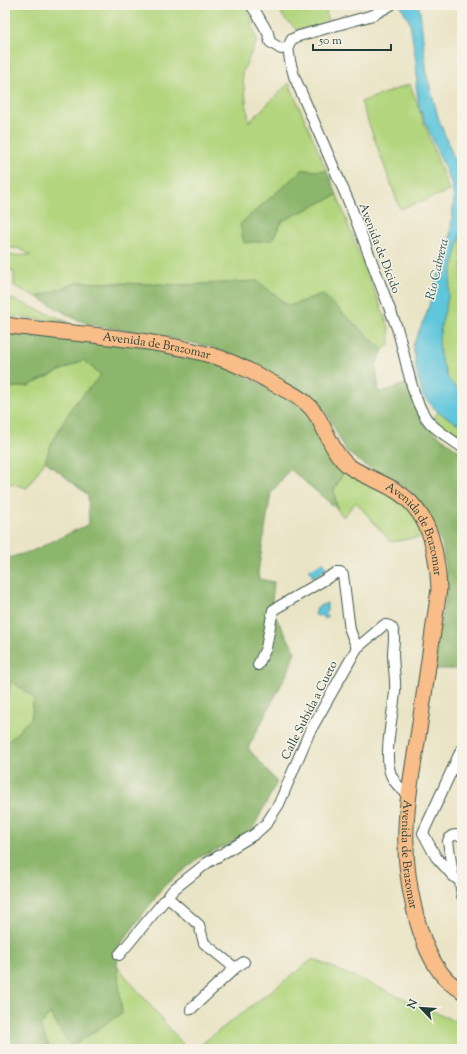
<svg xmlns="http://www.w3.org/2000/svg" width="467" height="1054" font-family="'Sorts Mill Goudy',serif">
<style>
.green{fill:#b2d57e;stroke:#688959}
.forest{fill:#8db66d;stroke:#567a50}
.water{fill:#5fc6dc;stroke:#3f8288}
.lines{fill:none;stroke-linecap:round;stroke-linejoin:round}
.minor-casing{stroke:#3d564a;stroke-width:12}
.highway-casing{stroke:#3d564a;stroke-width:17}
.minor{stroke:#fff;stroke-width:10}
.highway{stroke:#f8bd89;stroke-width:15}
.labels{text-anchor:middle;stroke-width:3;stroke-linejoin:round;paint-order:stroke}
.street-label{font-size:12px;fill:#1f3d34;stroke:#f7f3e8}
.water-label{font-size:13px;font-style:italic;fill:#2c5856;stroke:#f7f3e8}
</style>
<rect width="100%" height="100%" fill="#f7f3e8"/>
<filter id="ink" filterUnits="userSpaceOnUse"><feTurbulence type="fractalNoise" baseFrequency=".025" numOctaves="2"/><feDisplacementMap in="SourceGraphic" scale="8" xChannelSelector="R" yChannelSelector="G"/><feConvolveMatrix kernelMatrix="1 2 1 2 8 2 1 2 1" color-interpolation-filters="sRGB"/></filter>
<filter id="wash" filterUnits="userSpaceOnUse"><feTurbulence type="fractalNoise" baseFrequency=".012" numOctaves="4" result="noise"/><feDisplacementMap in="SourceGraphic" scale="16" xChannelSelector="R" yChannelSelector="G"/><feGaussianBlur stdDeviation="0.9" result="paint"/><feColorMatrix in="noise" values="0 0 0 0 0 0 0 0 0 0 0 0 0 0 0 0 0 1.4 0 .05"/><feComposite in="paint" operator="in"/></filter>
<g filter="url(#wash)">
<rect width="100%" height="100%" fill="#eae4c6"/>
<!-- green -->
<path class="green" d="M5,5H247L257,41L242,73L249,122L289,83L327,171L302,170L272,240L282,221L337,195L354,241L389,327L390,344L383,350L322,294L289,306L257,281L188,285L79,282L37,297L14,286V271L5,270V256L31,255L18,248L5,249Z
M282,5H325L328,23L297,30L283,17L280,8Z
M410,84L449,191L400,209L361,102Z
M460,236H462V393L448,379L440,356L439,339L441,325L447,302L451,276Z
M5,296L68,322L5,316Z
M83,360L101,375L72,407L52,442L45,461L27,488L5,482V388L28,386Z
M438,412L457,423L462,424V439L433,419Z
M345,470L357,479L369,486L390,493L406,504L428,536L391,542L356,502L343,517L337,509L334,490Z
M11,680L34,698L31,718L5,745V710Z
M313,959L455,1021L462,1034V1044L457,1049H195Z
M117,966L187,1049H95L89,1043L83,1049H50L39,1026L50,1014L122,1013Z"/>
<!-- forest -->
<path class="forest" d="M302,170L327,171L337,195L282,221L272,240L244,243L240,224Z
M257,281L289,306L322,294L383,350L376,365L379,393L408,383L423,424L462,453V669H435L438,637L445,600L446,573L442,544L428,515L409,490L389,477L364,465L346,451L327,413L305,395L229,354L212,347L188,342L137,332L92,325L77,320L37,297L79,282L188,285Z
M5,332L152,346L211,360L298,402L312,416L345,470L334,490L337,509L290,469L271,493L258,572L259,579L274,582L271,609L295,651L289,670L248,748L277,782L245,844L231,843L200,857L165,885L119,946L117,966L122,1013L71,1047L50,1014L40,1026L50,1049H5V745L31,718L34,698L11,681L5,710V559L32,551L89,524L88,495L45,461L52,442L72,407L101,375L83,360L28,386L5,388Z"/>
<!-- water -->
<path class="water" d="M399,5H418L420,11L427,76L439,120L457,166L462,184V228L451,276L447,302L441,325L439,339L440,356L448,379L462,393V424L457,423L438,412L423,396L417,374L413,345L426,315L450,237L454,199L451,183L419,107L416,85L417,78L416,62L410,23L401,6Z
M323,562L327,569L313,577L309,570Z
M327,603V611L325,613L328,617L324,619L321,615L318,616L315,615L317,607Z"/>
</g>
<g filter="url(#ink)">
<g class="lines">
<defs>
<path id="minor" d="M251,5L257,14L268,33L270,42L281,49L288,47L292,39L299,36L373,15L391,5
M288,47L290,61L294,76L351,207L397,328C406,356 411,402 430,423C439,432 452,440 462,447
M258,665L266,648L273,610L336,573H340L343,575L350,630L357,648
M462,835C454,835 451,834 448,841L453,876L460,881L462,896
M453,876L436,857L423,833L462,748
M167,897L199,925L204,943L235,968
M119,955L174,889L207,863L255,834L266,824L279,804L309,733L357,648L384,625C387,625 390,625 392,628C396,634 393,646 393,653C393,666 396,679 395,692C393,714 385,748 389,768C391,780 399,788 408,794
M191,1009L235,968L244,962"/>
<g id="highway">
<path id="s1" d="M5,325C75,335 149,337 217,357C236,363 252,372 269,381C281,388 295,394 306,403C326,420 328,451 350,467C364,476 380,481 393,489C430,510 437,550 439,589C433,634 426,679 420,723C415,758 407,793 406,828C404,872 416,948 447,980C451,984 457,987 462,991"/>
</g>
</defs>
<!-- minor casing -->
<use href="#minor" class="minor-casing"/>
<!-- highway casing -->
<use href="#highway" class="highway-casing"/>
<!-- minor -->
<use href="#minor" class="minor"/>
<!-- highway -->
<use href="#highway" class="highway"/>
</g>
</g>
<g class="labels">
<!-- street labels -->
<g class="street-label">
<text transform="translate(380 248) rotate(69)" y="4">Avenida de Dícido</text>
<text dy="4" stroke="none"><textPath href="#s1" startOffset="153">Avenida de Brazomar</textPath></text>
<text dy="4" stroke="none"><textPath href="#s1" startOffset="489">Avenida de Brazomar</textPath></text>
<text transform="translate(309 710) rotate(-63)" y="4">Calle Subida a Cueto</text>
<text dy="4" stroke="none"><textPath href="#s1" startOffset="825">Avenida de Brazomar</textPath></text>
</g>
<!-- water labels -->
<g class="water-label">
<text transform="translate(436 269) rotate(-77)" y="5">Río Cabrera</text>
</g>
</g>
<!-- margin -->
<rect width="467" height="1054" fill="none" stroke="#f7f3e8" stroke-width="20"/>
<!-- north arrow -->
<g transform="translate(421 1008) rotate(295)" stroke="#f7f3e8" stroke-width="3" paint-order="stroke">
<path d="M0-3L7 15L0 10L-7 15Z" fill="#1f3d34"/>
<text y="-6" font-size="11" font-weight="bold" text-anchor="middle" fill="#1f3d34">N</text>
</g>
<!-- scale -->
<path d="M313 44v6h78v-6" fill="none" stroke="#1f3d34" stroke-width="2"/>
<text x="319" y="44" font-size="12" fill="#1f3d34" stroke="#f7f3e8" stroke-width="3" paint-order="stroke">50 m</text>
</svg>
